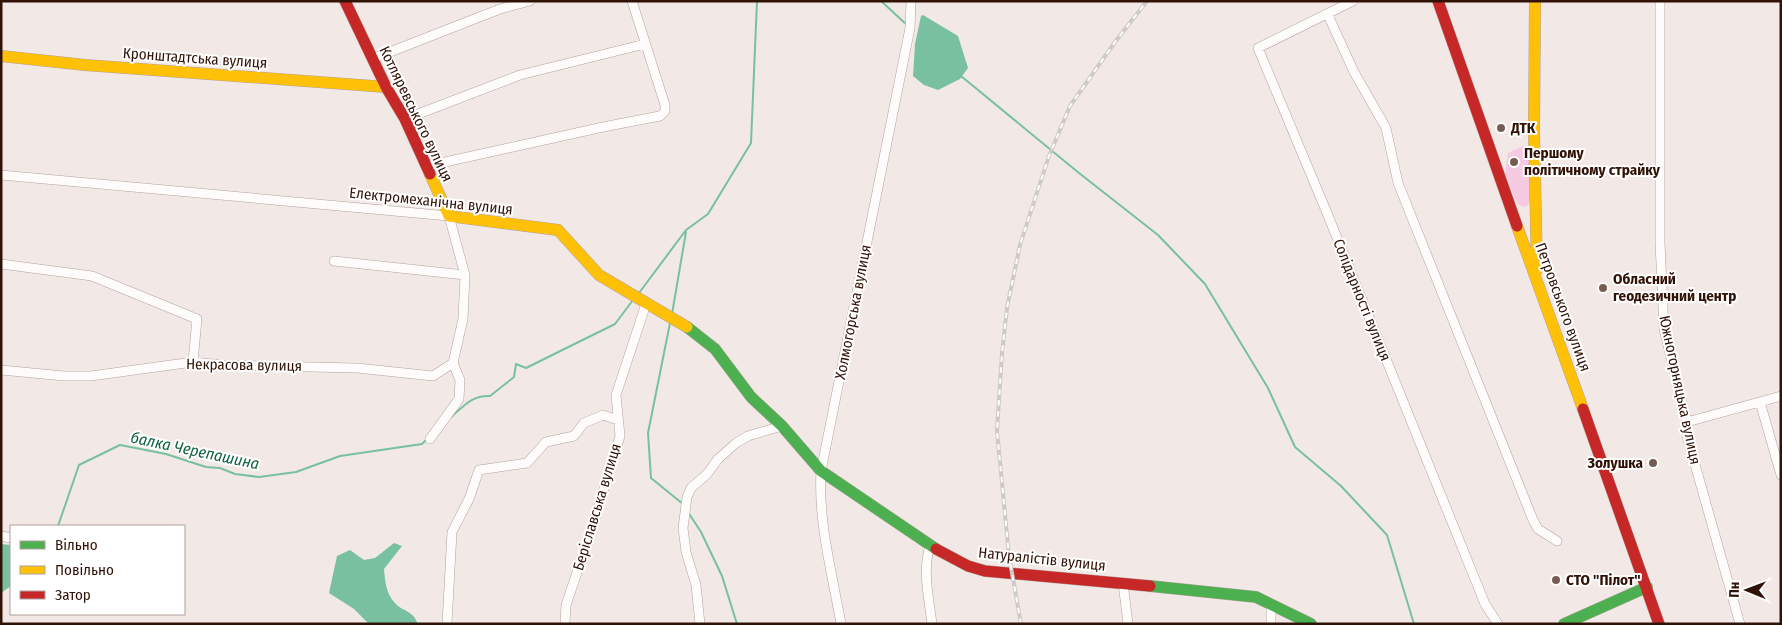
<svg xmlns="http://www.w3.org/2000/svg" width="1782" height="625" font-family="'Fira Sans Condensed',sans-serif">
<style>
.green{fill:#f6cae1}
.water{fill:#78c09f}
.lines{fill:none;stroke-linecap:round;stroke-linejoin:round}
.stream{stroke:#78c09f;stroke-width:2}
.street-casing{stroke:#b4a29b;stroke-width:10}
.fast-casing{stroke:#b4a29b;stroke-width:12}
.slow-casing{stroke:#b4a29b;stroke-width:12}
.jam-casing{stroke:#b4a29b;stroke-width:12}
.street{stroke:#fdfcfb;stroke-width:9}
.fast{stroke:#4caf50;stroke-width:11}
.slow{stroke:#ffc107;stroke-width:11}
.jam{stroke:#c62828;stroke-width:11}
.rail-casing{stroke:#cecac9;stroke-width:4}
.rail{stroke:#fff;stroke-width:2;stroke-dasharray:5.5;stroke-linecap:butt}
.poi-dot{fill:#755d54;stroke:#fff;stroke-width:2}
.labels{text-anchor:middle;stroke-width:4;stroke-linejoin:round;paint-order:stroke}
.street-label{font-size:15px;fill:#311206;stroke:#fff}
.poi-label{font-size:15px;font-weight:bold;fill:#311206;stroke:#fff;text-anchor:start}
.water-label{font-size:16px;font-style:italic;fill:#0f6142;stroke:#fff}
</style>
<rect width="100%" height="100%" fill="#f2e9e6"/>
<!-- green -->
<path class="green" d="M1525,145L1530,151V201L1527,206L1523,207L1517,204L1505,173L1508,153Z"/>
<!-- water -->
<path class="water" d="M923,15L958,36L968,68L960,79L938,90L924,85L913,76L915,44L921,16Z
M394,543L402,546L384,569C385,581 386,594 395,603C404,613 412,609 418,624H369L354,609L329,593L337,556L350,550L364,560L375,558Z
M1,544L11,545V586L1,593Z"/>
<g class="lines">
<!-- stream -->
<path class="stream" d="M881,1L907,25
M961,76L1079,173L1158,235L1205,284L1268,388L1295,447L1341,486L1387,535L1414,624
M639,293L686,230L708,214L751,143L757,1
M672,314L686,232
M670,323L648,433L651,478L683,504
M450,418C464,406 472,395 490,396L514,377L516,364L526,368L615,324L633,300
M688,512L701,532L722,576L737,624
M58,526L79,465L120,445L166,454L206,467L220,468L235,474L259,477L296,472L340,456L422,444L427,439"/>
<defs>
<path id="street" d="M1353,1L1258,48L1327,213L1485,604L1498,624
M1660,1V242L1664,329L1687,422V436L1740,624
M1328,15L1354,72L1386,128L1398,183L1533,520L1538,529L1557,541
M372,59L500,9L530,1
M405,119L520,75L645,44
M427,166L603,127L660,116L665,111V105L632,1
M1,175L449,216L465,275L463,319L453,363L460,380L459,399L430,439
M334,261L465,275
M1,264L92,276L197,319L193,362
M1,370L64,376H91L193,362L222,365L357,368L433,376L453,363
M1760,402L1781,475
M1687,422L1781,396
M1,536L11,538
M930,546C922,571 929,598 932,624
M1123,583L1128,624
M447,624L452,532L469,499L479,470L527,463L546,442L574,436L584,423L603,415L618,420
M565,624L566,605L591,531L620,436L616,395L646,304
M700,624L696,585L686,552L683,528L687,497L691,488L707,474L718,459L736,443L748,436L782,426
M841,624C832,573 818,522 821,471L910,28L911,1
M1271,624V604"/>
<path id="fast" d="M687,327L715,349L751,397L782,426L821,471L936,549
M1150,586L1256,597L1311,624
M1564,624L1647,587"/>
<path id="slow" d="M1535,1L1534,131L1537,270
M1,56L85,65L386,87
M430,174L449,216L558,230L599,275L687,327
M1517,226L1583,409"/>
<path id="jam" d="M345,1L386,87L405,119L430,174
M1438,1L1517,226
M1583,409L1659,624
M936,549L968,566L985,571L1150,586"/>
</defs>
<!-- street casing -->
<use href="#street" class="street-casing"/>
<!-- fast casing -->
<use href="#fast" class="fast-casing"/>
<!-- slow casing -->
<use href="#slow" class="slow-casing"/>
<!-- jam casing -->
<use href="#jam" class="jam-casing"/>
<!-- street -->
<use href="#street" class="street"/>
<!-- fast -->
<use href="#fast" class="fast"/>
<!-- slow -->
<use href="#slow" class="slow"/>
<!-- jam -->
<use href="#jam" class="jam"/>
<defs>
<path id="rail" d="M1021,624L1009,556L997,431L1002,353L1007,308L1020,245L1049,156L1070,106L1115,42L1147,1"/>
</defs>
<!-- rail casing -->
<use href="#rail" class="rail-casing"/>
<!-- rail -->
<use href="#rail" class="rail"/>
</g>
<!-- markers -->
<g class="poi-dot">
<circle cx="1501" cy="128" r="5"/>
<circle cx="1514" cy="162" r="5"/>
<circle cx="1603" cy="288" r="5"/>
<circle cx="1653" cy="463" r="5"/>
<circle cx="1556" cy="580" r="5"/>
</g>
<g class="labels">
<!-- street labels -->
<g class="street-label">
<text transform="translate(195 58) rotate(4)" y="5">Кронштадтська вулиця</text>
<text transform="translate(416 114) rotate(64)" y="5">Котляревського вулиця</text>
<text transform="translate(431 201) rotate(6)" y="5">Електромеханічна вулиця</text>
<text transform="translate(1362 300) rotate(68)" y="5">Солідарності вулиця</text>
<text transform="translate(1563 307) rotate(70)" y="5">Петровського вулиця</text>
<text transform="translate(853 312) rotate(-79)" y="5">Холмогорська вулиця</text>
<text transform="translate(244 365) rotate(1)" y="5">Некрасова вулиця</text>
<text transform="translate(1680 390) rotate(78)" y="5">Южногорняцька вулиця</text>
<text transform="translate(597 507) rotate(-73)" y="5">Беріславська вулиця</text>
<text transform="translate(1042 559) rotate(6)" y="5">Натуралістів вулиця</text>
</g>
<!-- poi labels -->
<g class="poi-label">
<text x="1511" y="133">ДТК</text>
<text x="1524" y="158">Першому<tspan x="1524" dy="17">політичному страйку</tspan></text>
<text x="1613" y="284">Обласний<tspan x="1613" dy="17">геодезичний центр</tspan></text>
<text x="1643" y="468" text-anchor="end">Золушка</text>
<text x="1566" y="585">СТО "Пілот"</text>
</g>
<!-- water labels -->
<g class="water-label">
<text transform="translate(195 450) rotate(12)" y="6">балка Черепашина</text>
</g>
</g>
<!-- border -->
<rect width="1782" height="625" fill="none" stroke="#311206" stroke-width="5"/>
<!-- legend -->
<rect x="10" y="525" width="175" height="90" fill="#ffffff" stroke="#ada09b"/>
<rect x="20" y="541" width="25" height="8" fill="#4caf50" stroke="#ada09b"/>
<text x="55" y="550" font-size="15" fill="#311206">Вільно</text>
<rect x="20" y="566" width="25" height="8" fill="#ffc107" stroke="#ada09b"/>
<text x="55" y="575" font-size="15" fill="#311206">Повільно</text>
<rect x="20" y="591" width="25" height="8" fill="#c62828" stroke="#ada09b"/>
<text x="55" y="600" font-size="15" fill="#311206">Затор</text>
<!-- north arrow -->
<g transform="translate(1747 590) rotate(271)" stroke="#ffffff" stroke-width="4" paint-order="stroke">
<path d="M0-4L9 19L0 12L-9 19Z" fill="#311206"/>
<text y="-8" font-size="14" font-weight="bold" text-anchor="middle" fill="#311206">Пн</text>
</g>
</svg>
